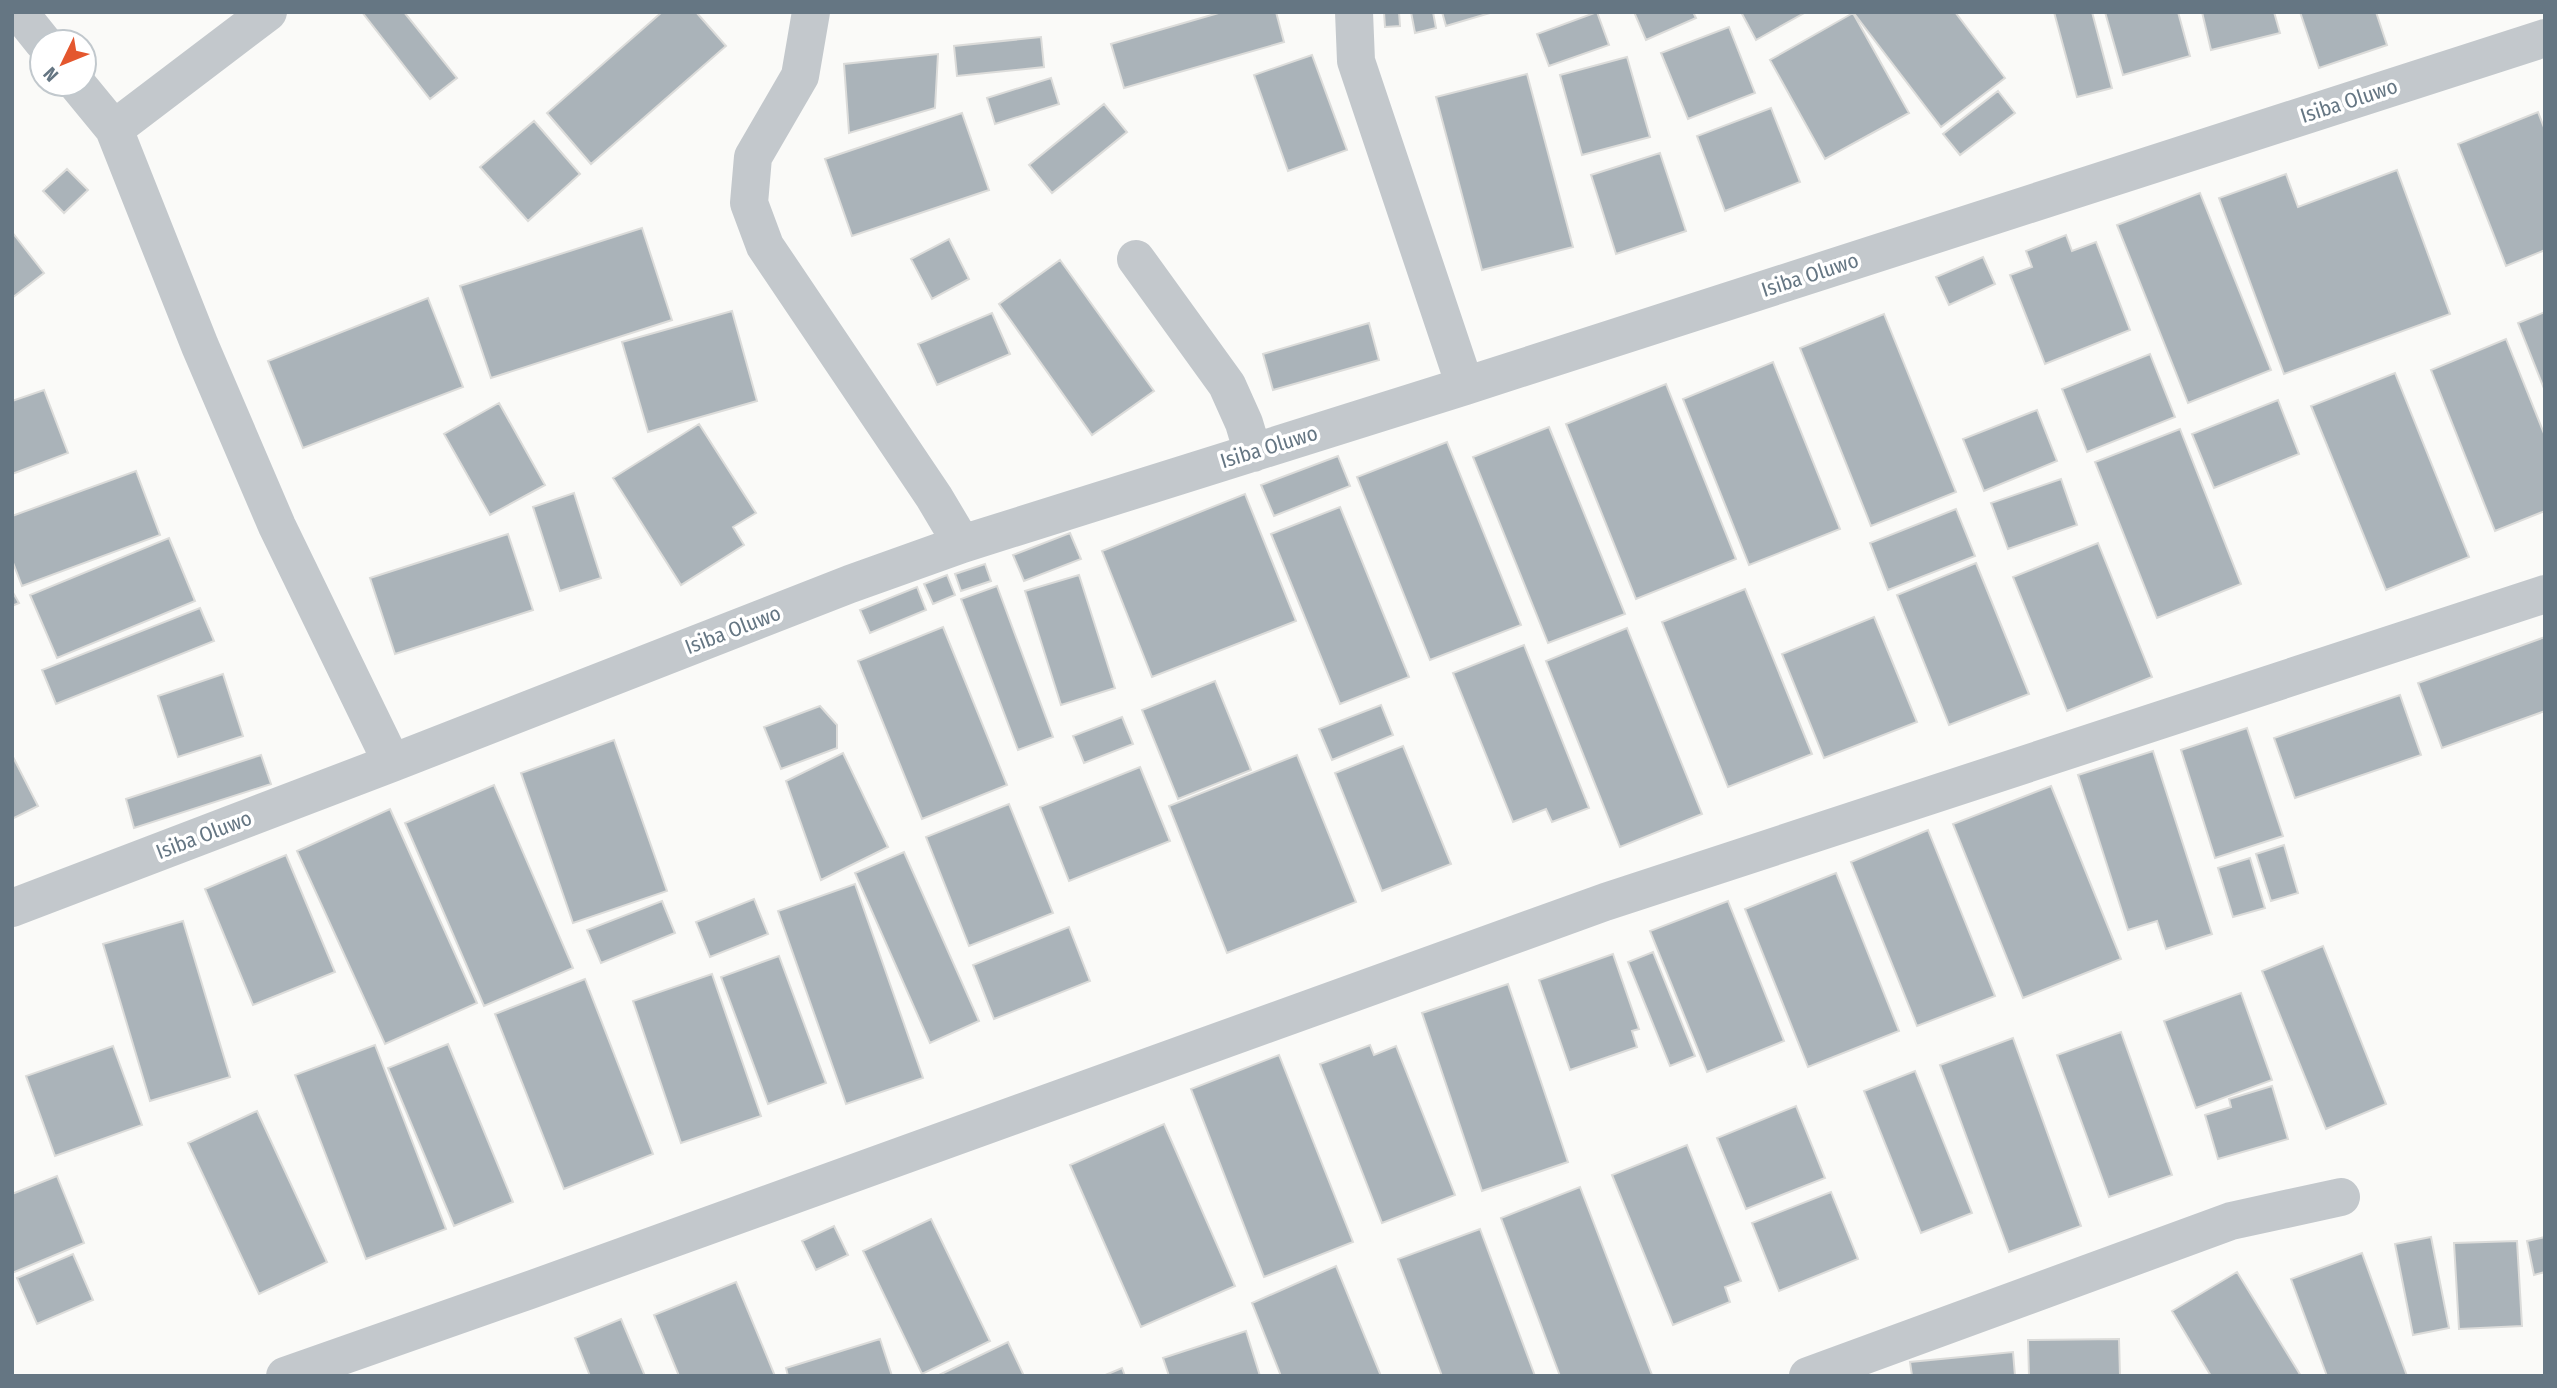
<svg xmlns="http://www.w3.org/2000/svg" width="2557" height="1388" font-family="'Fira Sans Condensed',sans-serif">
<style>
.building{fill:#aab3b9;stroke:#dcdcda;stroke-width:2}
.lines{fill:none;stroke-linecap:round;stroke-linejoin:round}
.minor{stroke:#c3c8cc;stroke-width:38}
.labels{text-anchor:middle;stroke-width:7;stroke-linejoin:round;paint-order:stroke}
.street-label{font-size:21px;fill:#657683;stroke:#fff}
</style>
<rect width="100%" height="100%" fill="#fafaf8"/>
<!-- building -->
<path class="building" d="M362,12H404L457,78L430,99Z
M662,12H696L726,46L591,164L547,113Z
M1222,12H1276L1284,42L1124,88L1111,44Z
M1384,12H1399L1400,26L1385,27Z
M1411,12H1433L1436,28L1415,33Z
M1442,12H1490V13L1446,26Z
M1597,12L1609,45L1549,66L1537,34Z
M1634,12H1693L1696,18L1646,40Z
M1741,12H1806L1756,40Z
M1853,12H1955L2005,78L1941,127Z
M2054,12H2092L2112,88L2077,97Z
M2105,12H2178L2190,56L2123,75Z
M2202,12H2274L2280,33L2211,50Z
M2300,12H2376L2387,45L2319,68Z
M1853,13L1909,113L1825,159L1770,60Z
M1729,27L1755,93L1688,119L1661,53Z
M1041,37L1044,67L957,76L954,46Z
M938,54L935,108L849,133L844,64Z
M1312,55L1347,150L1288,171L1254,75Z
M1627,57L1650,137L1582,155L1560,75Z
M1527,74L1573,247L1482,270L1436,97Z
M1051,78L1059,104L995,124L987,98Z
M1998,91L2015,113L1960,155L1943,134Z
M1104,104L1127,132L1052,193L1029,165Z
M1771,108L1800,182L1725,211L1697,136Z
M2538,112L2545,130V250L2506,266L2458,144Z
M962,113L989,190L852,236L825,159Z
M534,121L580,174L528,221L480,167Z
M1660,153L1686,231L1616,254L1591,175Z
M67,169L88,190L64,213L43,191Z
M2397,170L2450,314L2284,374L2219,198L2286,174L2298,207Z
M2200,193L2271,370L2188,403L2117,225Z
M642,228L672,320L491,378L460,286Z
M12,232L44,273L12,298Z
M2066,235L2072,251L2096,242L2130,330L2045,364L2010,275L2032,267L2026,251Z
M949,239L969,279L932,299L911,259Z
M1983,257L1995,284L1949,305L1936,277Z
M1060,260L1154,391L1092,435L999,304Z
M428,298L463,387L303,448L268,361Z
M732,311L757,401L648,432L622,342Z
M2545,312V391L2518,323Z
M992,313L1010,354L937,385L918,344Z
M1884,314L1956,492L1871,526L1800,348Z
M1369,323L1379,360L1273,390L1263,354Z
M2506,339L2545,436V511L2495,531L2431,370Z
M2150,354L2175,417L2087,452L2062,389Z
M1773,362L1840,529L1749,565L1683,399Z
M2395,373L2469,557L2386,590L2311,406Z
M1666,384L1736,559L1636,599L1566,424Z
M44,390L68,453L12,474V401Z
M2278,400L2299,454L2214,488L2192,434Z
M499,403L545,485L490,515L444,434Z
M2037,410L2057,461L1984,491L1963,439Z
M699,424L756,513L733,527L744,545L681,585L613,478Z
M1549,427L1625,614L1548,643L1473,457Z
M2180,429L2241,584L2157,618L2095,462Z
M1447,442L1521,625L1430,660L1357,477Z
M1338,456L1350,486L1274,516L1261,485Z
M136,471L160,535L22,586L12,560V516Z
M2061,479L2077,525L2008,549L1991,503Z
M574,493L601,578L560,591L533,507Z
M1245,494L1296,621L1152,677L1102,551Z
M1340,507L1409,677L1340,704L1271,534Z
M1956,509L1975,556L1888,590L1870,543Z
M1070,533L1081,559L1024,581L1013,555Z
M508,534L533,610L395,654L370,578Z
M169,538L195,601L57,658L30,595Z
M2098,543L2152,677L2067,711L2013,577Z
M1976,563L2029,694L1949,725L1897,595Z
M985,564L991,581L961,591L955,574Z
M947,575L955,595L933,604L924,584Z
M1079,575L1115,688L1061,705L1025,591Z
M997,586L1053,737L1018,750L961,599Z
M917,587L926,610L870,633L860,610Z
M1745,589L1812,754L1728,787L1662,622Z
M12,591L19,603L12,606Z
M200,608L214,641L56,704L42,670Z
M1874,617L1917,722L1824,758L1782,654Z
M943,627L1007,785L922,819L858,661Z
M1627,628L1702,814L1620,847L1546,661Z
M2545,637V711L2442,748L2418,683Z
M1524,645L1589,808L1552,822L1546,809L1513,822L1453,673Z
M223,674L243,736L178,757L158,696Z
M1215,681L1251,770L1178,799L1142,710Z
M2400,695L2421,755L2295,798L2274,738Z
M1381,705L1393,735L1332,760L1319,729Z
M820,706L837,725V748L781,769L764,727Z
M1122,717L1133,744L1084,763L1073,736Z
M2247,728L2283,836L2215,858L2181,750Z
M614,740L667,891L573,923L521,773Z
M1403,746L1451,864L1382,891L1335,773Z
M2153,751L2212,934L2166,949L2157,921L2128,930L2078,775Z
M843,753L888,847L821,880L786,781Z
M12,755L38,806L12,819Z
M261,755L271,784L134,828L126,799Z
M1297,755L1356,902L1227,953L1169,806Z
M1140,767L1170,841L1069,881L1040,807Z
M494,785L573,968L484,1006L405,823Z
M2051,786L2121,959L2023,998L1953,824Z
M1009,804L1053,913L969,946L926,837Z
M390,809L477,1003L385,1044L297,851Z
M1928,830L1995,996L1917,1026L1851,862Z
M2284,845L2298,893L2271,901L2256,854Z
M904,852L979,1021L930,1043L855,873Z
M286,855L335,972L253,1005L205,889Z
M2250,858L2265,908L2233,917L2218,868Z
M1836,873L1899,1031L1808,1067L1745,909Z
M855,884L923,1078L846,1104L778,911Z
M754,899L768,934L710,957L696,922Z
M662,901L675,933L601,963L587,930Z
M1728,901L1784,1041L1707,1072L1650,931Z
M183,921L230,1077L150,1101L103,944Z
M1069,927L1090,981L994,1019L973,965Z
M2323,946L2386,1104L2326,1129L2262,971Z
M1653,952L1695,1056L1670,1066L1628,962Z
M1613,954L1639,1029L1632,1031L1637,1047L1570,1070L1539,980Z
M779,956L826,1083L768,1104L721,977Z
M712,974L761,1116L681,1143L633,1001Z
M585,979L653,1154L564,1189L495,1014Z
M1508,984L1568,1162L1482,1191L1422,1013Z
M2241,993L2272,1080L2196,1108L2164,1021Z
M2121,1032L2172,1175L2109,1197L2057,1055Z
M2013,1038L2081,1226L2009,1252L1940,1065Z
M448,1044L513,1202L454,1226L388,1068Z
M375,1045L446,1229L366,1259L295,1075Z
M1370,1045L1374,1055L1396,1046L1455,1195L1382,1223L1320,1064Z
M113,1046L142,1125L55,1156L26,1076Z
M1279,1055L1353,1242L1264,1277L1191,1089Z
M1915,1071L1972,1213L1921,1233L1864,1091Z
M2272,1086L2288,1139L2218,1159L2205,1115L2231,1107L2229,1099Z
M1796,1106L1825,1178L1746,1209L1717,1138Z
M257,1111L327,1262L259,1294L188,1143Z
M1164,1124L1235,1286L1141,1327L1070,1165Z
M1687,1145L1741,1281L1725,1287L1730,1302L1673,1325L1612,1175Z
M57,1176L84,1243L12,1273V1194Z
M1580,1187L1652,1375L1560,1376L1501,1218Z
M1831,1192L1858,1259L1779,1291L1752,1223Z
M931,1219L990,1341L922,1374L863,1251Z
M834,1226L848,1255L816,1270L802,1241Z
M1480,1229L1535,1376H1442L1398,1259Z
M2431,1237L2449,1328L2413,1335L2395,1244Z
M2545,1237V1272L2534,1275L2527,1241Z
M2517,1241L2522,1326L2459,1329L2454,1243Z
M2362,1253L2407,1376H2327L2291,1279Z
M73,1254L93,1300L37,1324L17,1278Z
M1336,1266L1381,1376H1281L1252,1303Z
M2237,1272L2301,1376H2211L2172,1311Z
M736,1282L775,1376H679L654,1315Z
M621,1319L645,1376H590L575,1338Z
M1246,1331L1260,1376H1169L1163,1358Z
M880,1339L892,1376H788L786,1368Z
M2119,1339L2120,1376H2029L2028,1340Z
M1008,1342L1024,1376H937Z
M2013,1352L2015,1376H1912L1910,1362Z
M1122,1368L1125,1376H1103Z"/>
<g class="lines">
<!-- minor -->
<path class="minor" d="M19,12L43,42
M811,12L800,76L753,157L749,203L765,246L934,497L962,544
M1354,12L1356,61L1465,386
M77,84L114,129L200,346L277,526L392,763
M114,129L268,12
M1136,259L1227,385L1244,423L1253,453
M12,908L392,763L850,584L962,544L1465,386L2545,38
M285,1376L527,1291L1605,902L2545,594
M1808,1376L2231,1221L2341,1197"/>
</g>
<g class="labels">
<!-- street labels -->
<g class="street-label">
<text transform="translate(2349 101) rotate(-18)" y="7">Isiba Oluwo</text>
<text transform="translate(1810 275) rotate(-18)" y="7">Isiba Oluwo</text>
<text transform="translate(1269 447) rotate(-17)" y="7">Isiba Oluwo</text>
<text transform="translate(733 630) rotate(-21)" y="7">Isiba Oluwo</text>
<text transform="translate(204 835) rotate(-21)" y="7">Isiba Oluwo</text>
</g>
</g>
<!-- border -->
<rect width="2557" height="1388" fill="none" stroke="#657683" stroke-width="28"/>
<!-- north arrow -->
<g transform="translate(63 63) rotate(227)"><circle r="33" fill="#ffffff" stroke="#c1c8cd" stroke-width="2"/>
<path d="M0-5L12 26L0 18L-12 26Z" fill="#e4572e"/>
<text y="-10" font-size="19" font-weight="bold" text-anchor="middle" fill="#657683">N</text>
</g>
</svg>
